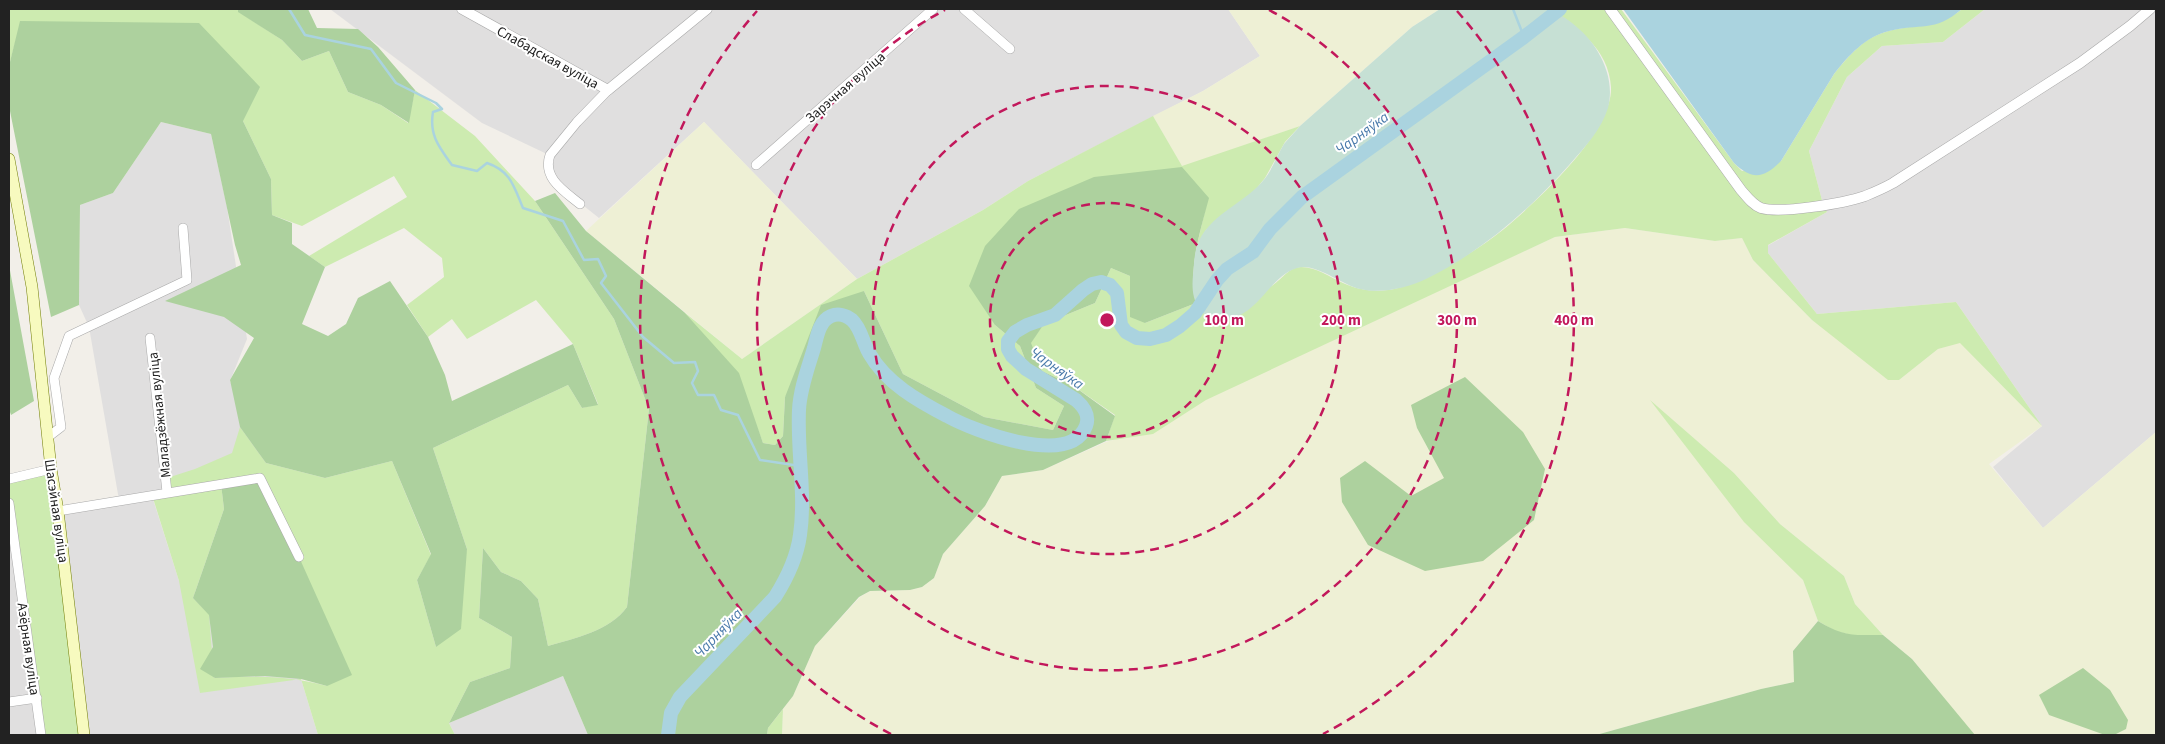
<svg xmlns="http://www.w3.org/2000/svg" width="2165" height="744" font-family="'Source Sans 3',sans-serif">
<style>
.residential{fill:#e0dfdf}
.farmland{fill:#eef0d5}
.grass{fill:#cdebb0;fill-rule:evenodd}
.forest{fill:#add19e}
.wetland{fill:#c6e0d4}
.water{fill:#aad3df}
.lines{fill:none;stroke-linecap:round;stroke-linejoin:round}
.stream{stroke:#aad3df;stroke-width:2.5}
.river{stroke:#aad3df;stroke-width:14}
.minor-casing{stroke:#a9a9a9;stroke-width:10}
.tertiary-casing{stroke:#a9a9a9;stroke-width:11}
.secondary-casing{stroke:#707d05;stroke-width:12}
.minor{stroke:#fff;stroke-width:9}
.tertiary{stroke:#fff;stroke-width:10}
.secondary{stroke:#f7fabf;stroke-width:11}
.ring{fill:none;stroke:#c2185b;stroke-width:2.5;stroke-dasharray:9 6}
.labels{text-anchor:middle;stroke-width:4;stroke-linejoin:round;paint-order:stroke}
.street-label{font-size:14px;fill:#222;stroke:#fff}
.water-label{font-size:15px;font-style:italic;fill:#4a7aab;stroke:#fff}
.centre{fill:#c2185b;stroke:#fff;stroke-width:2.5}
.ring-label{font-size:15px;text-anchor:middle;font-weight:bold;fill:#c2185b;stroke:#fff;stroke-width:4;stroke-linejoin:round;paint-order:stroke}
</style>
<rect width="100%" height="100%" fill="#f2efe9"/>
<!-- residential -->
<path class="residential" d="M330,9H1228L1260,56L1203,91L1028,181L983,210L857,279L704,122L599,218L555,183L549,155L482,123Z
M1985,9H2156V432L2043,528L1993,467L2042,426L1956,302L1817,314L1768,253L1767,246L1827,212L1823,204L1809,151L1847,77L1882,46L1943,42Z
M161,122L211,134L227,207L247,339L230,381L266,463L152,496L179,581L301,679L318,735H9V479L58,511L119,500L89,327L79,305L80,205L113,193Z
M563,676L588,735H455L449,723Z"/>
<!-- farmland -->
<path class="farmland" d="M1228,9H1440L1412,27L1300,126L1182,167L1153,116L1203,91L1260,56Z
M704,122L857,279L742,359L586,231Z
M1625,228L1715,241L1742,238L1753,260L1812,320L1899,380L1938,349L1960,342L2042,426L1989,464L2043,528L2156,432V735H1974L1912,659L1883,635L1855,604L1844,576L1780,524L1734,473L1653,403L1742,519L1803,580L1818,621L1793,651L1794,682L1761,689L1596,735H782L783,709L793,696L815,646L860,597L870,591L910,590L922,587L934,578L943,554L985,506L1002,476L1043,470L1106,442L1150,430L1204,397L1555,237Z"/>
<!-- grass -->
<path class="grass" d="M9,9H238L239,12L282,40L302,61L329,51L348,92L381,105L408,123L415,90L475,136L535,201L614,319L649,409L627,607C610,631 575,638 548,646L538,599L521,581L501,572L483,548L479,618L512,637L510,668L470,682L449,723L455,735H318L301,679L200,693L179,581L152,495L167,492V478L195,469L232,453L240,427L266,463L325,478L392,461L431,555L417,580L436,647L467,549L433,448L568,385L582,408L598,404L573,344L536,300L467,339L452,319L428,337L407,305L444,277L442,258L404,228L325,267L309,256L407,197L394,176L302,226L272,215L271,179L243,121L21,21L9,66ZM221,484L327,686C286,675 256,676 214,678L209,614L193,598L224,509Z
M1546,9H1621L1734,163L1742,171L1781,161L1834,74C1846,59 1859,43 1877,35C1905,23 1939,29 1962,9H1985L1943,42L1882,46L1847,77L1809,151L1823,204L1827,212L1768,245V253L1817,314L1956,302L2042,426L1960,343L1938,349L1899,380H1888L1812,320L1753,260L1742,238L1715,241L1625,228L1555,237L1206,400L1153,434L1106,441L1115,415L1072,385L1042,371L1030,343L1044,324L1095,303L1111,268L1130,276L1145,323L1196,303L1203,313C1219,307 1236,300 1252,294C1259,291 1268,289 1273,285C1282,279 1289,267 1301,267C1317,267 1329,277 1343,283C1360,291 1380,293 1398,288C1407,286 1415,281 1423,278C1452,265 1479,249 1504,229C1537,201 1613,132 1611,87C1609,49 1576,25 1546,9Z
M1153,116L1182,166L1300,126L1285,142L1265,178L1252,194L1206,230L1197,245L1208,198L995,325L1020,346L1036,388L1064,406L1053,430L984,417L903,374L864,291L785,397L783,436L775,445L763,443L752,414L684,312L742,359L857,279L983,210L1028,181Z
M1650,400L1734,473L1780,524L1844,576L1855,604L1883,635H1851L1835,631L1818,621L1803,580L1744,522Z
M51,469L83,735H41L9,503V479Z
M783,709L782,735H767L768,728Z"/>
<!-- forest -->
<path class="forest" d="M238,9H308L317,28L358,29L378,47L415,90L409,123L381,105L348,92L329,51L302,61L282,40L238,12Z
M20,21L199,23L260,87L243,121L271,179L272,215L292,223V244L325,267L302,324L328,336L346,324L358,298L390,281L428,337L445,375L452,401L573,344L598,405L582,408L568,385L433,448L467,549L461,629L436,647L417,580L431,554L392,461L325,478L266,463L240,427L230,380L254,338L224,317L165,301L241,265L235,245L211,134L161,122L113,193L80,205L79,305L51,317L9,106V66Z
M1182,167L1209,198C1200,232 1188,268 1196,303L1145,323L1130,317V276L1111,268L1095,303L1044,324L1031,343L1042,371L1072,385L1115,416L1106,441L1043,470L1002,476L985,506L943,554L934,578L922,587L910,590L870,591L859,597L815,646L793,696L768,728L767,735H588L563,676L449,723L470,682L510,668L512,637L479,618L483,548L501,572L521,581L538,599L548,646C575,638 610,631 627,607L649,409L614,319L535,201L555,193L586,231L684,312L739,373L763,443L775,445L783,436L785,397L821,305L864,291L903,374L984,417L1053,430L1064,406L1036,388L1020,346L995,325L969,286L985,246L1019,209L1094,177Z
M9,265L34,401L11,415L9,409Z
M1465,377L1523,432L1545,469L1534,520L1483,561L1425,571L1368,545L1342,502L1340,478L1365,461L1411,496L1444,478L1417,428L1411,405Z
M260,478L299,557L352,675L327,686L301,679L265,676L215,678L200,669L213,647L209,615L193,598L224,509L221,484Z
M1818,621C1844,637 1854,635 1883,635L1912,659L1975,735H1596L1761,689L1794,682L1793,651Z
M2083,668L2110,690L2128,720L2126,729L2114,735H2105L2049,715L2039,695Z"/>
<!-- wetland -->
<path class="wetland" d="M1440,9C1466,9 1491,9 1517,9C1526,9 1538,7 1547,9C1566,15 1589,35 1598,52C1608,69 1613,88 1608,108C1601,130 1585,147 1570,164C1529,210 1483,251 1426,279C1407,288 1381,294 1360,289C1342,285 1315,262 1297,268C1268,277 1259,317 1223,320C1212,321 1205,316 1199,308C1192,298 1192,286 1193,275C1194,266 1194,255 1197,246C1207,216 1243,204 1262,182C1272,171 1276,157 1284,144C1289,138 1295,132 1300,126L1412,27Z"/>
<!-- water -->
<path class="water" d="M1623,9H1962C1934,33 1920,23 1889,31C1865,37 1849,55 1834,74L1781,161C1764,178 1753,181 1734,163Z"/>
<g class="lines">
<!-- stream -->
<path class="stream" d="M289,9L305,35L371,49L396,83L436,103L442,109L433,112C429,135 439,147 452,165L477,171L487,163C511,171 514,187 523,208L563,221L584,260L598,259L606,276L601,283L643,337L674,363L695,362L698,371L692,383L698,395H714L721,410L738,415L760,460L800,466
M1513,9L1524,37"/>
<!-- river -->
<path class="river" d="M668,735L671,713L680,697L775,597C787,578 797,557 800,535C806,494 797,452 799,410C800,389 808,368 814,348C817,337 819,321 831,316C838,313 846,315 852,320C861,328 863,343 869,353C886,383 918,401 947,416C974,431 1070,468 1086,426C1090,415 1084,407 1076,400L1026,369L1012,356L1008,349V341L1015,332L1027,325L1055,315L1083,290L1092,284L1101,282L1110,285L1117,293L1121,325L1126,332L1137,338L1150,339L1166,335L1180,326L1195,313L1217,280L1227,269L1253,252L1270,229L1302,197L1524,37L1560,9"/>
<defs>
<path id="minor" d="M964,9L1010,49
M756,165L933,9
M580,204C564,191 542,178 550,155L577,122L608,90
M150,338L167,492
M48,437L61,427L54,378L69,336L187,280L183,228
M9,479L51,469
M9,503L41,735
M58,511L260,478L299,557
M9,702L37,698"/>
<path id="tertiary" d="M462,9L608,90L707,9
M1610,9L1741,190C1747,197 1753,205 1761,208C1781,214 1845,203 1865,196C1875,192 1884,188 1893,183L2080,63L2130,26L2150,9"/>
<path id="secondary" d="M9,159L32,287L51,469L58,511L84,735"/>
</defs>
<!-- minor casing -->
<use href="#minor" class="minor-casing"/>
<!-- tertiary casing -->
<use href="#tertiary" class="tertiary-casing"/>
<!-- secondary casing -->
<use href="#secondary" class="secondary-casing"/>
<!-- minor -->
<use href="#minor" class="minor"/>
<!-- tertiary -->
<use href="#tertiary" class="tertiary"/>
<!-- secondary -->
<use href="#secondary" class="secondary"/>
</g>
<!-- distance rings -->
<g class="ring">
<circle cx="1107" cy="320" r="117"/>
<circle cx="1107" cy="320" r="234"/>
<path d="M1269 10A350 350 0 1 1 945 10"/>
<path d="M891 734A467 467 0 0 1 757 11M1457 11A467 467 0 0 1 1323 734"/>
</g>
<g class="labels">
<!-- street labels -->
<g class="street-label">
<text transform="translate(548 57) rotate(29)" y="5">Слабадская вуліца</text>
<text transform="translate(845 87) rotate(-41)" y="5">Зарэчная вуліца</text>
<text transform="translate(159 415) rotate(-96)" y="5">Маладзёжная вуліца</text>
<text transform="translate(57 511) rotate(82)" y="5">Шасэйная вуліца</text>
<text transform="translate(29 649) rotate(82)" y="5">Азёрная вуліца</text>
</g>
<!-- water labels -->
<g class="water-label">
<text transform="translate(1362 133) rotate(-36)" y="5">Чарняўка</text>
<text transform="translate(1057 368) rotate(35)" y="5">Чарняўка</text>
<text transform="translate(718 633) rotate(-46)" y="5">Чарняўка</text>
</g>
</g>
<circle cx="1107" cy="320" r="8" class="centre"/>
<g class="ring-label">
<text x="1224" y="325">100 m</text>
<text x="1341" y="325">200 m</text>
<text x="1457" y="325">300 m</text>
<text x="1574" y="325">400 m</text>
</g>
<!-- border -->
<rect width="2165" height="744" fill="none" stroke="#222222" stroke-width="20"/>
</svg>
